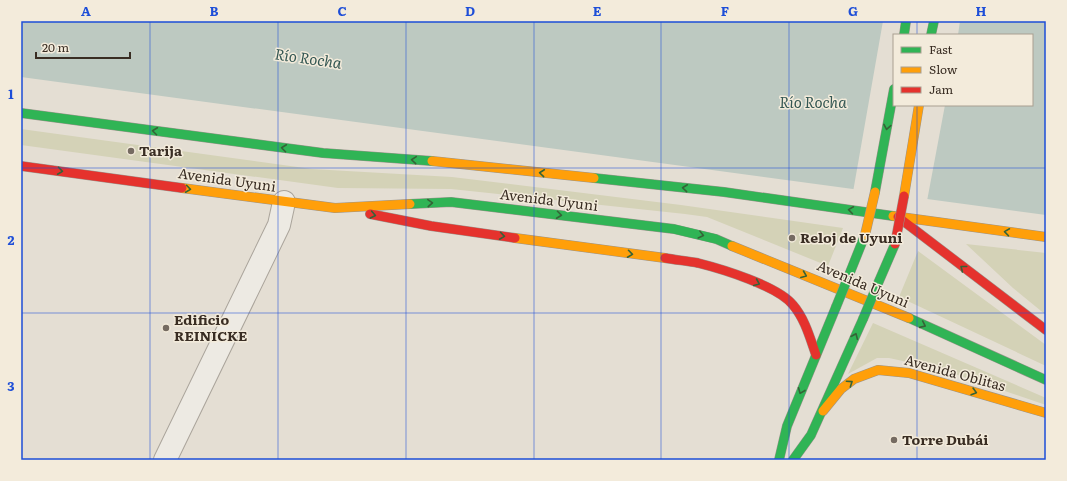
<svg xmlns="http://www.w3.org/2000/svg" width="1067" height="481" font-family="Literata,serif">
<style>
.green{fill:#d4d2b7}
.water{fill:#bdc9c1;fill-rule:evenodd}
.pier{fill:#e4ded3}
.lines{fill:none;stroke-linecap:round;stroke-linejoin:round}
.street-casing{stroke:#aaa49b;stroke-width:24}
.fast-casing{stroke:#9a938b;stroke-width:10}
.slow-casing{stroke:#9a938b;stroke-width:10}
.jam-casing{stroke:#9a938b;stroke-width:10}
.street{stroke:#edeae3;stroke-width:22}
.fast{stroke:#30b455;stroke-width:9}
.slow{stroke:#ff9f0a;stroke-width:9}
.jam{stroke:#e5322d;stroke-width:9}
.fast-bridge-casing{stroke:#9a938b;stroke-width:10;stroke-linecap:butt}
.slow-bridge-casing{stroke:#9a938b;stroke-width:10;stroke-linecap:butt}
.jam-bridge-casing{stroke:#9a938b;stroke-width:10;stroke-linecap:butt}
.fast-bridge{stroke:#30b455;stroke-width:9}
.slow-bridge{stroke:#ff9f0a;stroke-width:9}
.jam-bridge{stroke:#e5322d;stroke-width:9}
.oneway{stroke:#356337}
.grid{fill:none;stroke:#1d4ed8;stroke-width:1;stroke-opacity:0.55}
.poi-dot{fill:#756b61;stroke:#f3ebdb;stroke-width:1.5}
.labels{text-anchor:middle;stroke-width:3;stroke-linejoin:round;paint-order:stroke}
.poi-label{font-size:14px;font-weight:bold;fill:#392d23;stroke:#f3ebdb;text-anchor:start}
.street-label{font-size:14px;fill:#392d23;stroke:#f3ebdb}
.water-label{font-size:15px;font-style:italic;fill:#345753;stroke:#f3ebdb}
.neatline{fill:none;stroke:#1d4ed8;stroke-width:1.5}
.grid-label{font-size:13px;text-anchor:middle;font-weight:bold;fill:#1d4ed8}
</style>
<rect width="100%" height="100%" fill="#e4ded3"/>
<!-- green -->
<path class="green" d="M21,129L312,169L452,177L681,205L843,228L828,266L707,217L685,214L451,189L338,188L21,145Z
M966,244L1046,253V315L1013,288Z
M918,251L1046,345V366L899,297Z
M873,323L1046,398V405L940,369L889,358H877L848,374Z"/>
<!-- water -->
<path class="water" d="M21,21H1046V215L21,77ZM894,35H1032V105H894Z"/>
<!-- pier -->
<path class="pier" d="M883,21H960L958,35H894V105H945L927,201L853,192Z"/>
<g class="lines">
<defs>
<path id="street" d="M165,460L279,225L284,202"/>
<path id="fast" d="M904,35L906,21
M931,35L934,21
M21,113L323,153L432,161
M594,178L724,192L893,216
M875,192L894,89
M410,204L451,202L674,229L716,239L732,246
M849,275L865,235
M876,288L895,244
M909,318L1046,380
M779,460L787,426L836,307
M793,460L811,435L863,319"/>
<path id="slow" d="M432,161L594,178
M182,188L335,208L410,204
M904,196L919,105
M893,216L1046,237
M515,238L665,258
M732,246L909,318
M823,411L841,389L854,379L878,370L909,373L1046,413"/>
<path id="jam" d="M21,166L182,188
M370,214L431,226L515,238
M898,217L1046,330
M665,258C676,260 688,261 698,263C722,269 778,286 793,305C805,319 810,338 816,355"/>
</defs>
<!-- street casing -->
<use href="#street" class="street-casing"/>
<!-- fast casing -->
<use href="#fast" class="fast-casing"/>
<!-- slow casing -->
<use href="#slow" class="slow-casing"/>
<!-- jam casing -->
<use href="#jam" class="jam-casing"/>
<!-- street -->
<use href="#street" class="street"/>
<!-- fast -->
<use href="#fast" class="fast"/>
<!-- slow -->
<use href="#slow" class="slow"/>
<!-- jam -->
<use href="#jam" class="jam"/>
<defs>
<path id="fast-bridge" d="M836,307L849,275
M863,319L876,288"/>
<path id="slow-bridge" d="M865,235L875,192"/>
<path id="jam-bridge" d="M895,244L904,196"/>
</defs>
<!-- fast-bridge casing -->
<use href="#fast-bridge" class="fast-bridge-casing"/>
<!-- slow-bridge casing -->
<use href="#slow-bridge" class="slow-bridge-casing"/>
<!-- jam-bridge casing -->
<use href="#jam-bridge" class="jam-bridge-casing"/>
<!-- fast-bridge -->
<use href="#fast-bridge" class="fast-bridge"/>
<!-- slow-bridge -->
<use href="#slow-bridge" class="slow-bridge"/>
<!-- jam-bridge -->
<use href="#jam-bridge" class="jam-bridge"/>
</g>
<!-- one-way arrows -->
<defs><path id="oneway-chevron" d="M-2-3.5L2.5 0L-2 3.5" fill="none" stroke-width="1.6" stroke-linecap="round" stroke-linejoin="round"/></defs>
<g class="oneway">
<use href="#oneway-chevron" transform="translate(887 127) rotate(100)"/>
<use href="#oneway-chevron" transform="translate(155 131) rotate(-173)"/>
<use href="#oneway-chevron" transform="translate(284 148) rotate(-173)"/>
<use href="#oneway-chevron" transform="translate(414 160) rotate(-175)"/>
<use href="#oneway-chevron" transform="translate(60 171) rotate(8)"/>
<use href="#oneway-chevron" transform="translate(542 173) rotate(-174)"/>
<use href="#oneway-chevron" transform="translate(685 188) rotate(-174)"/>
<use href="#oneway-chevron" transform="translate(188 189) rotate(8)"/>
<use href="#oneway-chevron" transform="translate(430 203) rotate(-3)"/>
<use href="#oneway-chevron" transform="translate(851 210) rotate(-172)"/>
<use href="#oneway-chevron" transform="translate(373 215) rotate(11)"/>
<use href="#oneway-chevron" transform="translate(559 215) rotate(7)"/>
<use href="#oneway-chevron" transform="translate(1007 232) rotate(-172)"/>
<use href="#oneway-chevron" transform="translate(701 235) rotate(14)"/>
<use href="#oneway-chevron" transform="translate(502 236) rotate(8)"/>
<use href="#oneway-chevron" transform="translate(630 254) rotate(8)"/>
<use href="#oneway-chevron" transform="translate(963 268) rotate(-142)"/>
<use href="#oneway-chevron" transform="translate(804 275) rotate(22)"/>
<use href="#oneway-chevron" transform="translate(757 283) rotate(23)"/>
<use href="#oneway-chevron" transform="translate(923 325) rotate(24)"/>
<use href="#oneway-chevron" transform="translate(855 336) rotate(-67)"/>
<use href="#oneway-chevron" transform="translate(850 383) rotate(-34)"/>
<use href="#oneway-chevron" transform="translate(801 391) rotate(112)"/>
<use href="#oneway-chevron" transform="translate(974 392) rotate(16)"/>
</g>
<!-- grid -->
<path class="grid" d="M150,21V460M278,21V460M406,21V460M534,21V460M661,21V460M789,21V460M917,21V35M917,105V460M21,168H1046M21,313H1046"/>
<!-- markers -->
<g class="poi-dot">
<circle cx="131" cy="151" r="4"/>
<circle cx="792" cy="238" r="4"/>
<circle cx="166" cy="328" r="4"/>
<circle cx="894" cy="440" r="4"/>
</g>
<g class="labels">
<!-- poi labels -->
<g class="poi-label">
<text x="139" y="156">Tarija</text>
<text x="800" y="243">Reloj de Uyuni</text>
<text x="174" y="325">Edificio<tspan x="174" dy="16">REINICKE</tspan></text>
<text x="902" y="445">Torre Dubái</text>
</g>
<!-- street labels -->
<g class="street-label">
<text transform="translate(227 180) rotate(8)" y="5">Avenida Uyuni</text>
<text transform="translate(549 200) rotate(7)" y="5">Avenida Uyuni</text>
<text transform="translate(863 284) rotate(23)" y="5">Avenida Uyuni</text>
<text transform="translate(955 373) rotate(15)" y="5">Avenida Oblitas</text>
</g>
<!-- water labels -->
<g class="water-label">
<text transform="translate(308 59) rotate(8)" y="5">Río Rocha</text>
<text x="813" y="108">Río Rocha</text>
</g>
</g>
<!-- border -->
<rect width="1067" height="481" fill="none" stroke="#f3ebdb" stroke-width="44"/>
<!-- legend -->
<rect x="893" y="34" width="140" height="72" fill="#f3ebdb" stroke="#a99f91"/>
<rect x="901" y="47" width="20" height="6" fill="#30b455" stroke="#a99f91"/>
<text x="929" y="54" font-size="12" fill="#392d23">Fast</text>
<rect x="901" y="67" width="20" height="6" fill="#ff9f0a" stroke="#a99f91"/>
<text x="929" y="74" font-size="12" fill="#392d23">Slow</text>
<rect x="901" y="87" width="20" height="6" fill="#e5322d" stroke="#a99f91"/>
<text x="929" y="94" font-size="12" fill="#392d23">Jam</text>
<!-- scale -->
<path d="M36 52v6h94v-6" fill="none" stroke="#392d23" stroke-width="2"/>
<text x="42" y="52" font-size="12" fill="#392d23" stroke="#f3ebdb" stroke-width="3" paint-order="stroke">20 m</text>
<rect x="22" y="22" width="1023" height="437" class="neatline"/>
<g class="grid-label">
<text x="86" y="16">A</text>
<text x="214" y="16">B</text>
<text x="342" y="16">C</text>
<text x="470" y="16">D</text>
<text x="597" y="16">E</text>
<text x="725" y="16">F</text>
<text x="853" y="16">G</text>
<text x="981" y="16">H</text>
<text x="11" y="99">1</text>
<text x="11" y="245">2</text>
<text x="11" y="391">3</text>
</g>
</svg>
